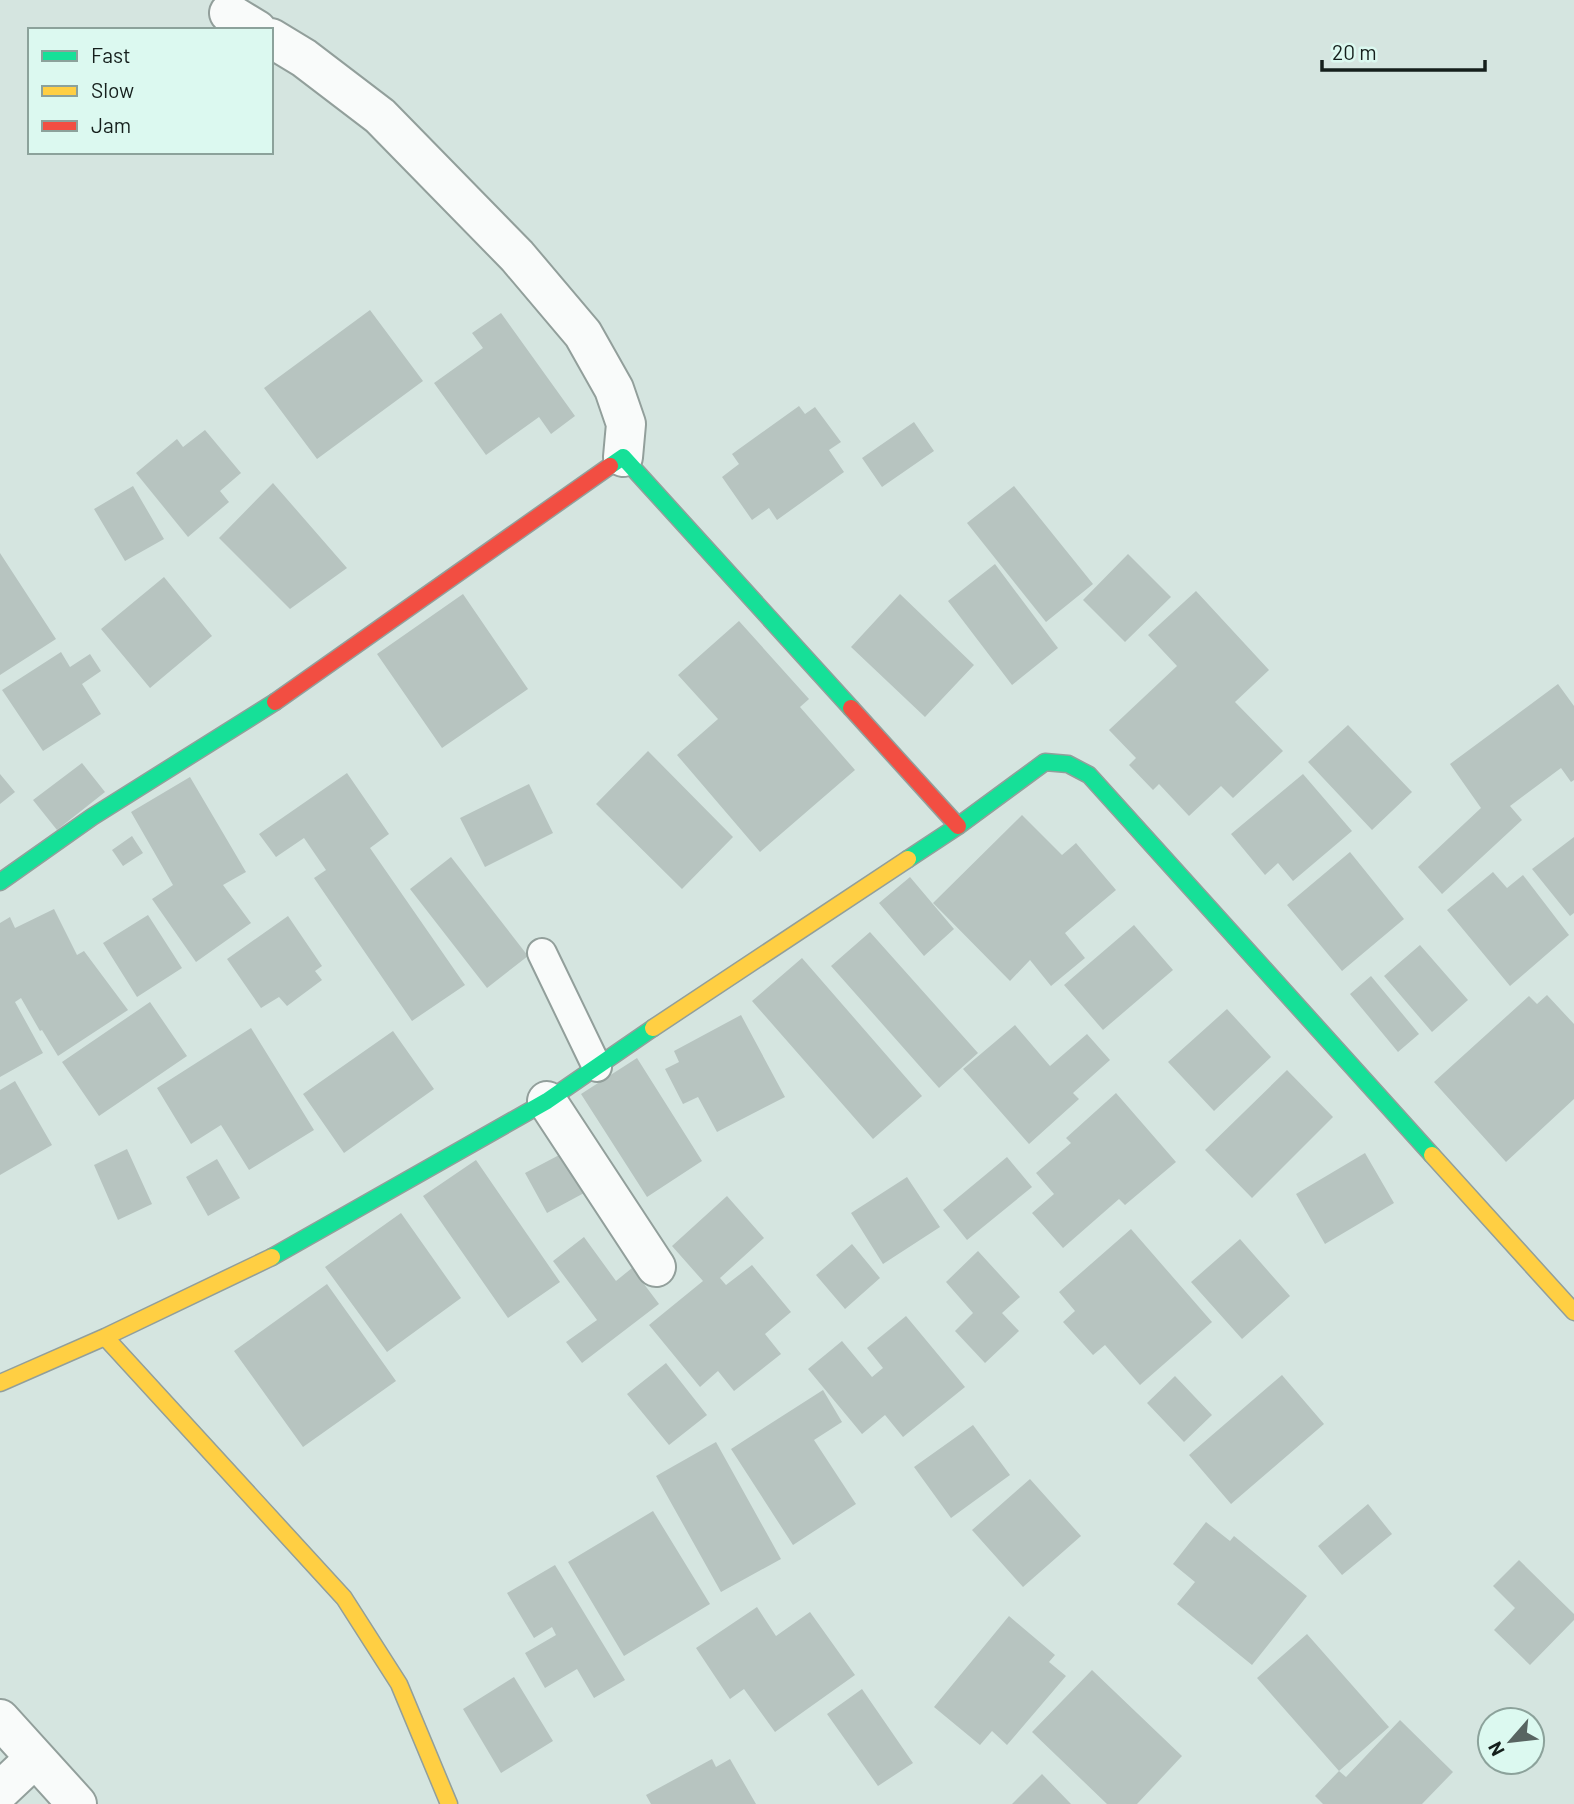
<svg xmlns="http://www.w3.org/2000/svg" width="1574" height="1804" font-family="Barlow,sans-serif">
<style>
.building{fill:#b7c4c0}
.lines{fill:none;stroke-linecap:round;stroke-linejoin:round}
.lane-casing{stroke:#929f9b;stroke-width:32}
.street-casing{stroke:#929f9b;stroke-width:42}
.fast-casing{stroke:#929f9b;stroke-width:19}
.slow-casing{stroke:#929f9b;stroke-width:19}
.jam-casing{stroke:#929f9b;stroke-width:19}
.lane{stroke:#f9fbfa;stroke-width:28}
.street{stroke:#f9fbfa;stroke-width:38}
.fast{stroke:#16e098;stroke-width:16}
.slow{stroke:#ffcf43;stroke-width:16}
.jam{stroke:#f24e42;stroke-width:16}
</style>
<rect width="100%" height="100%" fill="#d5e5e0"/>
<!-- building -->
<path class="building" d="M370,310L423,381L317,459L264,388Z
M501,313L575,416L551,434L539,417L486,455L434,383L483,348L472,333Z
M799,406L805,414L815,407L841,442L829,450L844,472L777,520L769,508L752,520L722,477L739,464L732,454Z
M914,422L934,451L882,487L862,458Z
M205,430L241,473L220,491L229,502L188,537L136,473L177,439L183,447Z
M273,483L347,568L290,609L219,538Z
M133,486L164,539L125,561L94,509Z
M1014,486L1093,584L1046,622L967,523Z
M0,553L56,639L0,675Z
M1128,554L1171,597L1125,642L1083,600Z
M995,564L1058,648L1012,685L948,601Z
M164,577L212,636L150,688L101,629Z
M1196,591L1269,670L1235,702L1283,751L1233,798L1221,786L1189,816L1159,784L1153,790L1129,765L1136,758L1109,730L1177,666L1148,635Z
M463,594L528,689L442,748L377,654Z
M900,594L974,665L925,717L851,647Z
M739,621L809,699L800,707L855,770L760,852L677,755L718,719L678,675Z
M61,652L70,667L90,654L101,671L82,684L101,714L43,751L2,690Z
M1558,684L1574,706V780L1571,782L1561,768L1510,806L1522,820L1442,894L1418,867L1481,808L1450,764Z
M1348,725L1412,792L1372,830L1308,762Z
M648,751L733,837L682,889L596,804Z
M82,763L105,792L57,830L33,800Z
M347,773L389,834L370,848L465,985L412,1021L314,878L326,870L304,838L276,857L259,834Z
M0,774L15,792L0,804Z
M1303,774L1352,831L1293,881L1278,863L1265,875L1231,834Z
M190,777L246,872L223,885L251,923L196,962L152,899L173,885L131,812Z
M529,784L553,833L485,867L460,818Z
M1022,815L1062,855L1076,843L1116,890L1065,933L1085,958L1051,986L1030,960L1010,981L933,903Z
M132,836L143,853L123,866L112,850Z
M1574,837V913L1570,916L1532,869Z
M1350,852L1404,919L1342,971L1287,905Z
M451,857L528,956L487,988L410,889Z
M1493,872L1507,888L1523,875L1569,935L1510,986L1447,910Z
M910,877L954,929L924,956L879,903Z
M54,909L77,955L84,951L128,1010L58,1056L42,1030L40,1031L21,998L15,1002L43,1053L0,1077V923L10,917L15,928Z
M148,915L182,968L137,997L103,943Z
M288,916L322,966L315,971L322,980L287,1006L279,997L261,1008L227,959Z
M1134,925L1173,970L1103,1030L1064,985Z
M870,932L978,1053L939,1088L831,966Z
M1420,945L1468,1000L1432,1032L1384,976Z
M802,958L922,1096L873,1139L752,1001Z
M1371,976L1419,1034L1398,1052L1350,994Z
M1547,995L1574,1024V1099L1506,1162L1434,1082L1529,996L1537,1004Z
M150,1002L187,1056L99,1116L62,1062Z
M1227,1009L1271,1057L1214,1111L1168,1062Z
M741,1015L785,1097L717,1132L698,1097L683,1104L665,1069L679,1062L674,1051Z
M1015,1025L1050,1066L1087,1034L1110,1060L1073,1093L1079,1099L1029,1144L963,1069Z
M251,1028L314,1130L249,1170L221,1125L191,1144L157,1088Z
M393,1031L434,1089L344,1153L303,1094Z
M637,1058L702,1161L647,1197L581,1094Z
M1287,1070L1333,1117L1252,1198L1205,1150Z
M15,1081L52,1145L0,1175V1090Z
M1116,1093L1176,1162L1125,1205L1119,1199L1063,1248L1032,1213L1054,1194L1036,1173L1071,1143L1066,1138Z
M127,1149L152,1204L118,1220L94,1165Z
M563,1153L584,1193L547,1213L525,1173Z
M1365,1153L1394,1203L1325,1244L1296,1194Z
M1007,1157L1032,1187L967,1240L943,1210Z
M217,1159L240,1198L208,1216L186,1177Z
M476,1160L560,1282L508,1318L423,1196Z
M907,1177L940,1227L883,1264L851,1213Z
M727,1196L764,1238L720,1278L726,1285L752,1265L791,1312L765,1334L781,1354L734,1391L718,1371L700,1387L649,1325L703,1281L672,1246Z
M401,1213L461,1298L387,1352L325,1267Z
M1131,1229L1212,1322L1140,1385L1105,1345L1093,1355L1063,1322L1075,1311L1059,1292Z
M584,1237L616,1281L632,1268L659,1304L582,1363L566,1342L597,1320L553,1261Z
M1240,1239L1290,1296L1242,1339L1191,1282Z
M852,1244L880,1278L845,1309L816,1275Z
M978,1251L1020,1297L1002,1313L1019,1331L985,1363L955,1331L973,1313L946,1282Z
M327,1284L396,1381L303,1447L234,1351Z
M906,1316L965,1387L903,1437L885,1415L862,1434L808,1369L842,1341L872,1377L883,1368L867,1348Z
M666,1363L707,1415L669,1445L627,1394Z
M1282,1375L1324,1424L1231,1504L1189,1455Z
M1175,1376L1212,1415L1184,1442L1147,1403Z
M823,1390L842,1422L814,1440L856,1504L793,1545L731,1449Z
M973,1425L1010,1475L951,1518L914,1467Z
M716,1442L781,1559L721,1592L656,1476Z
M1030,1479L1081,1536L1023,1587L972,1530Z
M1368,1504L1392,1534L1342,1575L1318,1546Z
M653,1511L710,1604L624,1656L568,1562Z
M1206,1522L1230,1541L1234,1536L1307,1596L1252,1665L1177,1604L1195,1582L1173,1564Z
M1519,1560L1574,1614V1620L1530,1665L1494,1630L1515,1608L1493,1586Z
M555,1565L625,1680L594,1698L577,1669L545,1688L525,1653L556,1635L552,1627L534,1638L507,1593Z
M757,1607L776,1636L810,1612L855,1675L775,1732L744,1689L730,1699L696,1648Z
M1009,1616L1055,1655L1049,1662L1066,1676L1007,1745L992,1731L980,1745L934,1707Z
M1307,1634L1389,1727L1339,1771L1346,1777L1400,1720L1453,1772L1422,1804H1323L1315,1796L1339,1771L1257,1678Z
M1092,1670L1182,1756L1137,1804H1107L1032,1732Z
M514,1677L553,1741L501,1773L463,1709Z
M862,1689L913,1763L878,1786L827,1714Z
M712,1759L716,1767L730,1759L756,1804H651L646,1795Z
M1042,1774L1071,1804H1012Z"/>
<g class="lines">
<defs>
<path id="lane" d="M542,953L597,1067"/>
<path id="street" d="M229,13L257,30
M271,38L304,58L380,116L517,256L583,334L614,389L626,424L623,457
M547,1101L656,1267
M0,1719L77,1804
M0,1791L35,1758"/>
<path id="fast" d="M610,466L623,457L851,708
M908,859L958,826L1045,762L1068,764L1089,775L1432,1155
M0,882L92,817L275,702
M272,1257L547,1101L653,1028"/>
<path id="slow" d="M653,1028L908,859
M1432,1155L1574,1312
M105,1337L344,1598L399,1684L449,1804
M0,1383L105,1337L272,1257"/>
<path id="jam" d="M275,702L610,466
M851,708L958,826"/>
</defs>
<!-- lane casing -->
<use href="#lane" class="lane-casing"/>
<!-- street casing -->
<use href="#street" class="street-casing"/>
<!-- fast casing -->
<use href="#fast" class="fast-casing"/>
<!-- slow casing -->
<use href="#slow" class="slow-casing"/>
<!-- jam casing -->
<use href="#jam" class="jam-casing"/>
<!-- lane -->
<use href="#lane" class="lane"/>
<!-- street -->
<use href="#street" class="street"/>
<!-- fast -->
<use href="#fast" class="fast"/>
<!-- slow -->
<use href="#slow" class="slow"/>
<!-- jam -->
<use href="#jam" class="jam"/>
</g>
<!-- legend -->
<rect x="28" y="28" width="245" height="126" fill="#dcf9f0" stroke="#8ca29b" stroke-width="2"/>
<rect x="42" y="51" width="35" height="10" fill="#16e098" stroke="#8ca29b" stroke-width="2"/>
<text x="91" y="63" font-size="21" fill="#151f1c">Fast</text>
<rect x="42" y="86" width="35" height="10" fill="#ffcf43" stroke="#8ca29b" stroke-width="2"/>
<text x="91" y="98" font-size="21" fill="#151f1c">Slow</text>
<rect x="42" y="121" width="35" height="10" fill="#f24e42" stroke="#8ca29b" stroke-width="2"/>
<text x="91" y="133" font-size="21" fill="#151f1c">Jam</text>
<!-- north arrow -->
<g transform="translate(1511 1741) rotate(242)"><circle r="33" fill="#dcf9f0" stroke="#8ca29b" stroke-width="2"/>
<path d="M0-5L12 26L0 18L-12 26Z" fill="#586461"/>
<text y="-10" font-size="19" font-weight="bold" text-anchor="middle" fill="#151f1c">N</text>
</g>
<!-- scale -->
<path d="M1322 60v10h163v-10" fill="none" stroke="#151f1c" stroke-width="3.5"/>
<text x="1332" y="60" font-size="21" fill="#151f1c" stroke="#dcf9f0" stroke-width="5" paint-order="stroke">20 m</text>
</svg>
